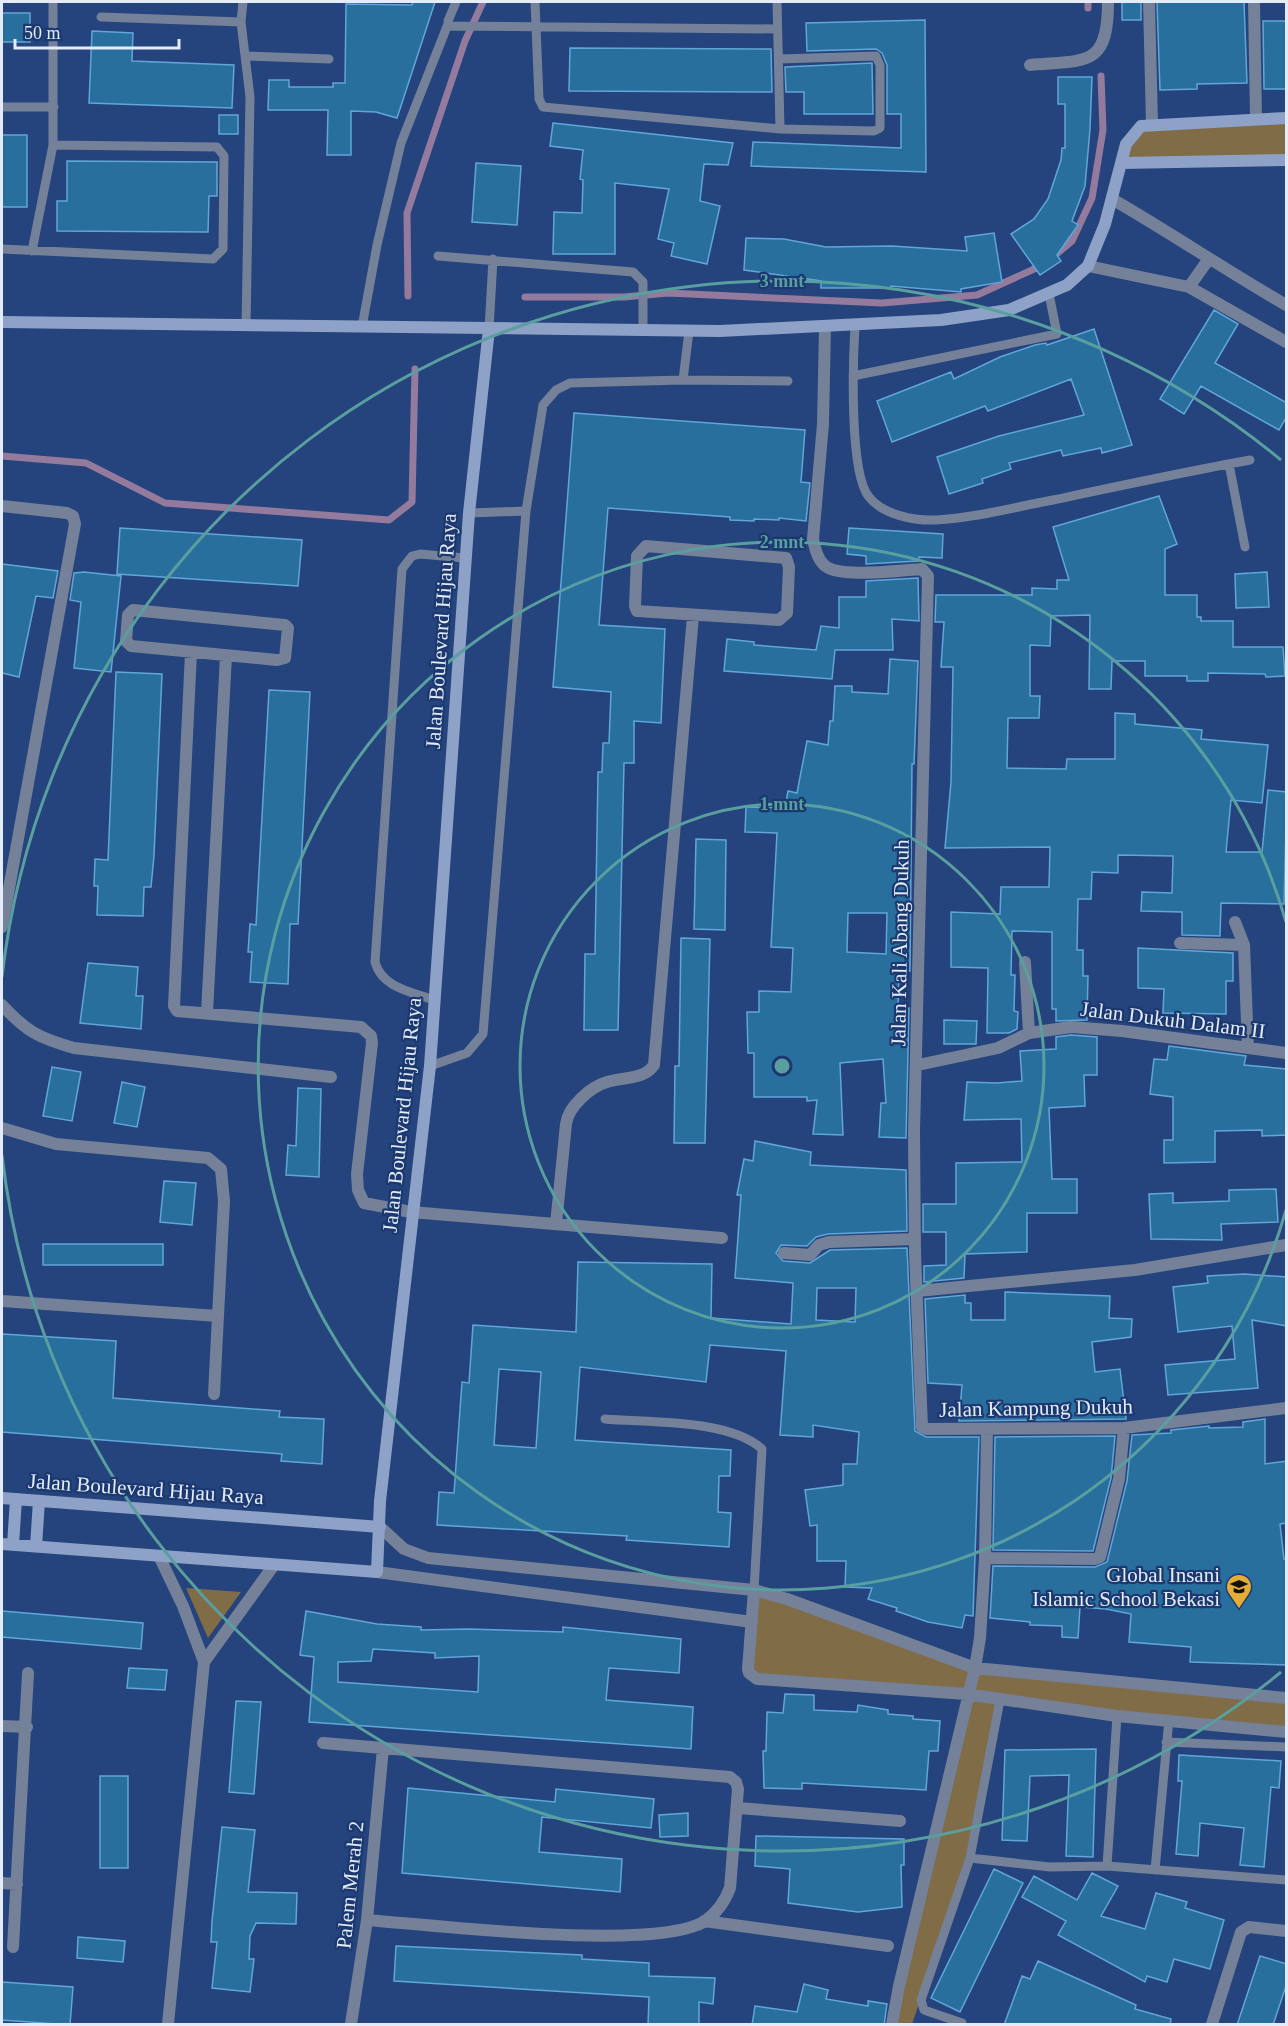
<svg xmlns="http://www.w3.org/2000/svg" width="1288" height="2026" font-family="Georgia,serif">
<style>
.green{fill:#806c47}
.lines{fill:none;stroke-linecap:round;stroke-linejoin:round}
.stream{stroke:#947b9e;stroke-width:7}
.building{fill:#286f9e;stroke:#61a6d8;stroke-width:1.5;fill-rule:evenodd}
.lane{stroke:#748198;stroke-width:9}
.street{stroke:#748198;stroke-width:12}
.secondary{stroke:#8da2c6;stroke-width:12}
.ring{fill:none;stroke:#5a9f9f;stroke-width:3}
.labels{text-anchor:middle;stroke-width:4.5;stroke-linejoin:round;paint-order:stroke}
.street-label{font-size:21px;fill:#e4ecf9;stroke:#1b386f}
.poi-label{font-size:21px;fill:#e4ecf9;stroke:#1b386f;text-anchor:end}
.centre{fill:#5a9f9f;stroke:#1b386f;stroke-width:3}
.ring-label{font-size:18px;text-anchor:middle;font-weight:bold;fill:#5a9f9f;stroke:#1b386f;stroke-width:4.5;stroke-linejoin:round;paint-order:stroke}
</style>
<rect width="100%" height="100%" fill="#25437c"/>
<!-- green -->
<path class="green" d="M1286,121V160L1122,163L1141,126Z
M186,1588L241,1592L208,1638Z
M754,1590L975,1668L1286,1698V1732L1000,1700L970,1858L912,2024H892L966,1694L757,1679L748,1669Z"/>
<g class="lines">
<!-- stream -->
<path class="stream" d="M1088,2V8
M1054,256L1072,241L1092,198L1103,130L1101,76
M408,296L407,213L465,41L483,2
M525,297H624L668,293L882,303L977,295L1043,265
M2,456L86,463L165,503L389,520L412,502L415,369"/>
</g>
<!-- building -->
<path class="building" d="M413,2H435L397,118L376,112L351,111V155H327L328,110H268L269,80H289V87H333V83H345L346,4L412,5Z
M1122,2H1141V20H1122Z
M1157,2H1244L1247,83L1197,84V89L1160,90Z
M2,13H30V42H2Z
M925,20L926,172L751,166L753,142L901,148V114H887V65L882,53L876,49L807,51L806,23Z
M1263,21H1287V89H1264Z
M92,31L133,33L132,61L234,65L232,108L89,103Z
M570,48L771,49L772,92L569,91Z
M872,63L873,114H804V92H786L785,67Z
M1058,77H1092L1090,129L1085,186L1072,221L1078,225L1057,255L1061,261L1040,275L1011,234L1034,219L1048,199L1061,160L1062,148H1065V104H1058Z
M219,115H238V134H219Z
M553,123L733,143L728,165L704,164L700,201L720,206L707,264L671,256L674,243L658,239L669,189L615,183V254H553L554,212L582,213L583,180L580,179L583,150L550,146Z
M2,135H27V207H2Z
M67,161L217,162V196H209L208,232L57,231V201H67Z
M476,163L521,166L517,225L472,222Z
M994,233L1002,282L961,289V292L891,286V288H821V281L744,270L746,238L784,239L826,247L892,246L967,251L965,237Z
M1214,310L1238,324L1215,363L1287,403V416L1279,430L1201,386L1184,414L1160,399Z
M1094,329L1132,445L1102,453L1101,448L1063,456L1061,450L1009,463L1011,469L982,479L983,483L949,494L937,457L999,436L1084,415L1071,379L988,411L985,406L892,442L877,401L951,372L954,379L1000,357L1035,345L1046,343L1047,345Z
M574,413L805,430L801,482L810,483L806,521L779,518V520L754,519V521L730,520V517L608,508L599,625L665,629L661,723L634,721V763H624L618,1030H584L585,954H595L598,772H602L603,743H609L611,692L553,687Z
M1159,496L1177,544L1165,549V595H1197V617H1201V621H1233V647H1283L1285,676L1266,677L1265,674L1208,673V681H1187V676H1145V661H1112L1111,689H1089L1090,615L1051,616L1050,646L1030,645V696H1040L1039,718H1008L1007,768L1066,769L1067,759H1115V713L1135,714V724L1202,730L1201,739L1268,745L1262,803L1231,800L1226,852H1262L1268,790L1287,792L1284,904L1221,903L1220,936L1182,935V912L1141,911L1142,892L1172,893L1173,856L1118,855V873L1092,872L1091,899H1078L1077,950H1083V976H1088L1087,1020L1056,1021V1009H1052V932L1012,931L1011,975H1015L1014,1011L1018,1012L1017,1029L1009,1033H987L988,968L951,967V912L1000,914L1001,887H1049L1050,847L945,848L951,782L953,667H941L944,622H935L936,595H1032V588L1057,589V580H1069L1053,527Z
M120,528L302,540L298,586L117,574Z
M849,528L943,534L942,558L919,557L918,561L866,564V556L847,554Z
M2,564L58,571L53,598L36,596L19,677L2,673Z
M84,572L121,576L111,672L74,668L81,602L70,600L74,573Z
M1267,572L1269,607L1236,608L1235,574Z
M918,578L919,621L892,619L893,650H835L832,679L724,671L727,639L754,642V645L816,650L821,626L839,628V597H866V581Z
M890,659L918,661L914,764H912L910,971H899L898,1009L909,1008L906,1138L879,1137L881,1103H886L883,1059L840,1063L843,1135L813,1134L817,1100L807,1101V1097H754V1053H748L747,1012H759V991L791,992L793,948L771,947L777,833L745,832L746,807L785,808L788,791L797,793L807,741L828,745L830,721H833L835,686H852V692L888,694ZM848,913H887L886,954L847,952Z
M116,672L162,674L154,856L151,887H144L143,916L97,915L98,886H94L95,859L108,860Z
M269,690L310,692L298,924H290L288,984L250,982L252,952H248L250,924L256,925Z
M696,839L726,840L725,930L694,929Z
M681,938L710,939L705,1143H674L675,1066H679Z
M1138,948L1233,953V981H1226V1014L1163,1013L1164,989L1138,988Z
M88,963L138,967L136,996H143L141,1029L80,1023Z
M944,1020L977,1021L976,1044H944Z
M1071,1035L1097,1037V1075H1084L1085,1106L1049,1108L1052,1179H1077V1213H1027V1252L965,1254L964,1278L924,1282V1266L946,1265V1232H923V1204H956V1163L1022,1162L1021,1119L964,1120L967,1082L997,1083L1022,1081L1020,1051L1056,1049V1037Z
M1169,1046L1246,1056L1244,1065L1287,1069V1135L1262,1136V1130L1215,1131V1162L1164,1163V1140H1173V1097L1150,1094L1154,1059L1167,1060Z
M52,1067L81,1072L72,1121L43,1116Z
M122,1082L145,1087L137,1127L114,1123Z
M298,1088L321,1089L319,1177L286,1175L288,1145L296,1146Z
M755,1141L811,1152L810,1165L906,1170L907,1231L828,1234L816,1237L807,1246L781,1245L776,1253L783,1261L810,1263L830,1250L907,1248L915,1431L926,1437H979L973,1616L965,1615L962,1628L928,1622L896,1611L897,1608L868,1599L872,1588L845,1587L846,1561H817V1525L810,1526L805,1490L843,1485V1464H857L859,1432L813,1425V1437L780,1435L786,1351L710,1345L706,1382L580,1367L575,1440L731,1450L730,1476H719L718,1512L731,1513L729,1547L626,1540L627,1536L437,1525L439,1492L454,1493L462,1382L469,1383L473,1325L576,1332L578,1262L712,1264L711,1318L791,1324L793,1283L735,1278L741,1195H737L744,1159L753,1161ZM817,1288H856L855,1322L816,1320ZM499,1369L541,1372L536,1448L494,1445Z
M164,1181L196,1183L192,1225L160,1222Z
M1276,1189L1278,1222L1221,1224L1222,1240L1151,1239L1149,1194L1173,1193V1203L1229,1201V1190Z
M43,1244H163V1265H43Z
M1244,1274L1287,1277V1326L1252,1320L1258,1388L1168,1395L1165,1365L1235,1359L1232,1326L1178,1332L1173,1287L1208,1283L1207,1276Z
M1005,1292L1110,1296L1109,1318L1132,1319L1131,1337L1092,1342L1095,1372L1120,1369L1126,1419L959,1421L962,1385L928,1383L925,1299L965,1295V1303H971V1320H1005Z
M2,1334L116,1341L113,1398L280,1411L279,1417L324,1419L322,1464L281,1461L282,1454L2,1432Z
M1265,1419V1464L1287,1461V1523L1280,1524L1284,1559H1287V1665L1190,1662L1191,1647L1129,1642L1131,1614L1106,1609L1080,1607L1078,1638L1062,1637V1626L1030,1625V1622L990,1618L993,1566L1095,1567L1107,1562L1127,1481L1132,1435L1171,1433V1430L1209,1426V1428L1243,1427V1422Z
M1115,1436L1111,1478L1093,1551L993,1550L995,1437Z
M2,1611L143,1623L141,1649L2,1637Z
M306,1611L377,1624L421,1627V1630L469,1629L563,1632V1627L681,1639L679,1673L609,1668L606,1700L693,1707L691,1749L309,1722L314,1657L300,1655ZM373,1649L435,1653V1658L479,1656L478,1692L338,1682V1662L371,1661Z
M129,1668L167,1670L165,1690L127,1688Z
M785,1694L814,1695V1710L857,1712L858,1705L888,1710V1714L913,1716V1719L940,1721L938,1751H929L926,1790L802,1783V1789L764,1788L763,1751H766L767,1712L783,1713Z
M236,1701L261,1702L254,1794L229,1792Z
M1096,1749L1093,1857L1066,1856L1069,1775L1030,1776L1027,1841L1002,1840L1005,1750Z
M1179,1755L1281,1761L1279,1788L1271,1787L1264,1867L1240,1865L1244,1828L1200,1823L1198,1856L1176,1854L1182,1781H1178Z
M100,1776H128V1868H100Z
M408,1788L555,1802L556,1789L654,1799L651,1828L542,1817L539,1852L622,1859L620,1892L402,1873Z
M688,1813V1836L660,1837L659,1815Z
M222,1827L255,1830L248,1892L297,1893L296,1924L256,1923L250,1936L249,1959H254L250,1992L212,1988L217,1942H211L212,1921Z
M756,1836L904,1839V1865H901L902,1907L858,1912L788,1903L790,1869L755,1866Z
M994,1869L1023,1883L960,2012L931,1998Z
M1092,1873L1118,1886L1101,1916L1145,1929L1156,1893L1187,1902L1185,1908L1224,1920L1210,1969L1174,1959L1167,1982L1147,1976L1145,1982L1058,1935L1066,1921L1022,1897L1034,1876L1077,1900Z
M78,1937L125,1941L123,1962L77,1958Z
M396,1946L582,1955V1959L649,1963V1976L715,1978L713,2004L699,2002V2025H648L649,1997L394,1981Z
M1260,1956L1287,1964V1983L1273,2025H1237Z
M1038,1961L1136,2005L1135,2009L1171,2019L1170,2025H1004L1022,1976L1030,1979Z
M2,1982L73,1987L70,2025L2,2020Z
M804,1984L828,1990L826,1999L868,2006V2001L887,2004L884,2025H752L755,2006L797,2012Z"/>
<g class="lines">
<!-- lane -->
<path class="lane" d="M243,2L241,22L250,97L246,326
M456,2L448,21L450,26L777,29
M535,2L539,99L543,107L780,129L874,131L880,128V65L876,56L779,59
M777,2L780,129
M101,17L241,22
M246,56L329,59
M2,107H54
M2,249L213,259L223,249L224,156L217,147L53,145V2
M32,251L53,145
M438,256L633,272L643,282V331
M855,326C853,360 849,473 869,497C883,515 915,521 936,520C975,518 1015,507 1053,500C1119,486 1184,472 1250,460
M362,327L377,245L401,143L448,24
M489,329L493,259
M853,376L1057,334L1049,294
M683,380L689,331
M1229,464L1245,547
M469,513L526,511
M434,1000C412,992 382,988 375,962L402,569L412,556L420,554L465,558
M430,1066L467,1053L483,1034L526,511L543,405L556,390L570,383L683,380L788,381
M605,1419C650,1423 729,1419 762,1449L754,1590
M1166,1742L1286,1747
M970,1858L1050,1867L1107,1866L1286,1880
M1107,1866L1117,1716
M1155,1870L1169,1719
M962,2023L924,2010L921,2000L970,1858L1000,1700"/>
<!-- street -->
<path class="street" d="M1149,2L1152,124
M1254,2L1256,118
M1030,65C1086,60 1108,68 1108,2
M1112,199C1171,233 1227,271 1286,305
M1088,266L1189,287L1286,342
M1189,287L1208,260
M825,326L823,424L813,539C815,548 817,558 824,565C838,579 901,570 922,569L928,576L914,1132L915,1253L922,1427L926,1429L1124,1428L1286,1408
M2,506L67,513L73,516L75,524L2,927
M646,546L786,558L789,567L787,613L779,620L637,611L635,606L637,556Z
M133,610L285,625L288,628L285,658L277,660L131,646L126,641L128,615Z
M191,653L174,1006L177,1011L361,1027L371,1036L372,1043L357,1174L358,1190L364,1203L411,1212L722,1238
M1235,922L1244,945L1248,1048
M1180,943L1244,945
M1025,962L1029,1033
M2,1005C27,1032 39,1038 74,1048L331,1077
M207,1012L226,656
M918,1065L998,1048L1029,1033L1071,1027L1122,1031L1286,1053
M2,1128L56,1144L208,1158L221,1169L224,1201L218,1316L2,1301
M556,1224L566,1124C568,1107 590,1087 607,1082C623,1077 644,1080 654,1065L693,616
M784,1253L810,1255L819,1245L829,1242L915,1239
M918,1291L1135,1270L1286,1245
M214,1394L218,1316
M380,1527L404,1549L428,1558L754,1590L787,1599L975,1668L1286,1698
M159,1556L183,1606L204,1662L168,2024
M985,1558L987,1429
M377,1572L752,1622
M754,1590L748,1669L749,1673L757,1679L966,1694L1117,1716L1286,1732
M204,1662L274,1565
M2,1726L27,1727
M323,1743L730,1777L736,1782L738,1789L730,1888C725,1901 717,1913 705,1921C658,1952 432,1925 367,1920
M738,1808L900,1821
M2,1883L17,1884
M704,1921L888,1946
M13,1947L28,1673
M351,2024L367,1920L383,1748
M892,2024L899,1986L975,1668L980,1638L985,1558L1095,1559L1100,1557L1119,1479L1124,1428
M1212,2024L1241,1932L1249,1927L1286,1931"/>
<!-- secondary -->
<path class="secondary" d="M1122,163L1286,160
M2,322L720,331L941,320L1009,310L1067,285L1088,266L1105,224L1126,144L1141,126L1286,118
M2,1498L380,1527
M2,1544L377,1572L380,1501L430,1066L469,513L489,329
M13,1545L16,1499
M36,1546L39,1501"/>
</g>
<!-- distance rings -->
<g class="ring">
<circle cx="782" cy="1066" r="262"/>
<path d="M1286 1210A524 524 0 1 1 1286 922"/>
<path d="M1281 1672A785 785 0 0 1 2 1155M2 977A785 785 0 0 1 1281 460"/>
</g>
<!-- icons -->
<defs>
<symbol id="school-pin" viewBox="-11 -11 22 30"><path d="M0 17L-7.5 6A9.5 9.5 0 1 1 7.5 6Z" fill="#e5ad35" stroke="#1b386f"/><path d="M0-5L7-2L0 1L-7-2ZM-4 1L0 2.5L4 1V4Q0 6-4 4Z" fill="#111"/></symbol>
</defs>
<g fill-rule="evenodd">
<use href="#school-pin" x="1224" y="1572" width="30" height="40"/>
</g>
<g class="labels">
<!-- street labels -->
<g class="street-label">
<text transform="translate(441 631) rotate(-86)" y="7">Jalan Boulevard Hijau Raya</text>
<text transform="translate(900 943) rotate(-89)" y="7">Jalan Kali Abang Dukuh</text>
<text transform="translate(1173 1020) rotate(7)" y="7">Jalan Dukuh Dalam II</text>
<text transform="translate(402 1115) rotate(-84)" y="7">Jalan Boulevard Hijau Raya</text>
<text transform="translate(1036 1408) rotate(-1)" y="7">Jalan Kampung Dukuh</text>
<text transform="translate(146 1489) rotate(4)" y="7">Jalan Boulevard Hijau Raya</text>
<text transform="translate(350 1885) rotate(-84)" y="7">Palem Merah 2</text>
</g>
<!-- poi labels -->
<g class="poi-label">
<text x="1220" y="1582">Global Insani<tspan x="1220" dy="24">Islamic School Bekasi</tspan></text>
</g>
</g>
<circle cx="782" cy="1066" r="9" class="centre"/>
<g class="ring-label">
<text x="782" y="287">3 mnt</text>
<text x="782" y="548">2 mnt</text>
<text x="782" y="810">1 mnt</text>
</g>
<!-- border -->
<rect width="1288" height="2026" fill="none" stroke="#e4ecf9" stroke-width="6"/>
<!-- scale -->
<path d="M15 39v9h164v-9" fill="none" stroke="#e4ecf9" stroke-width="3"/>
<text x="24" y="39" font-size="18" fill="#e4ecf9" stroke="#1b386f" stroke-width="4.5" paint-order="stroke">50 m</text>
</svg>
